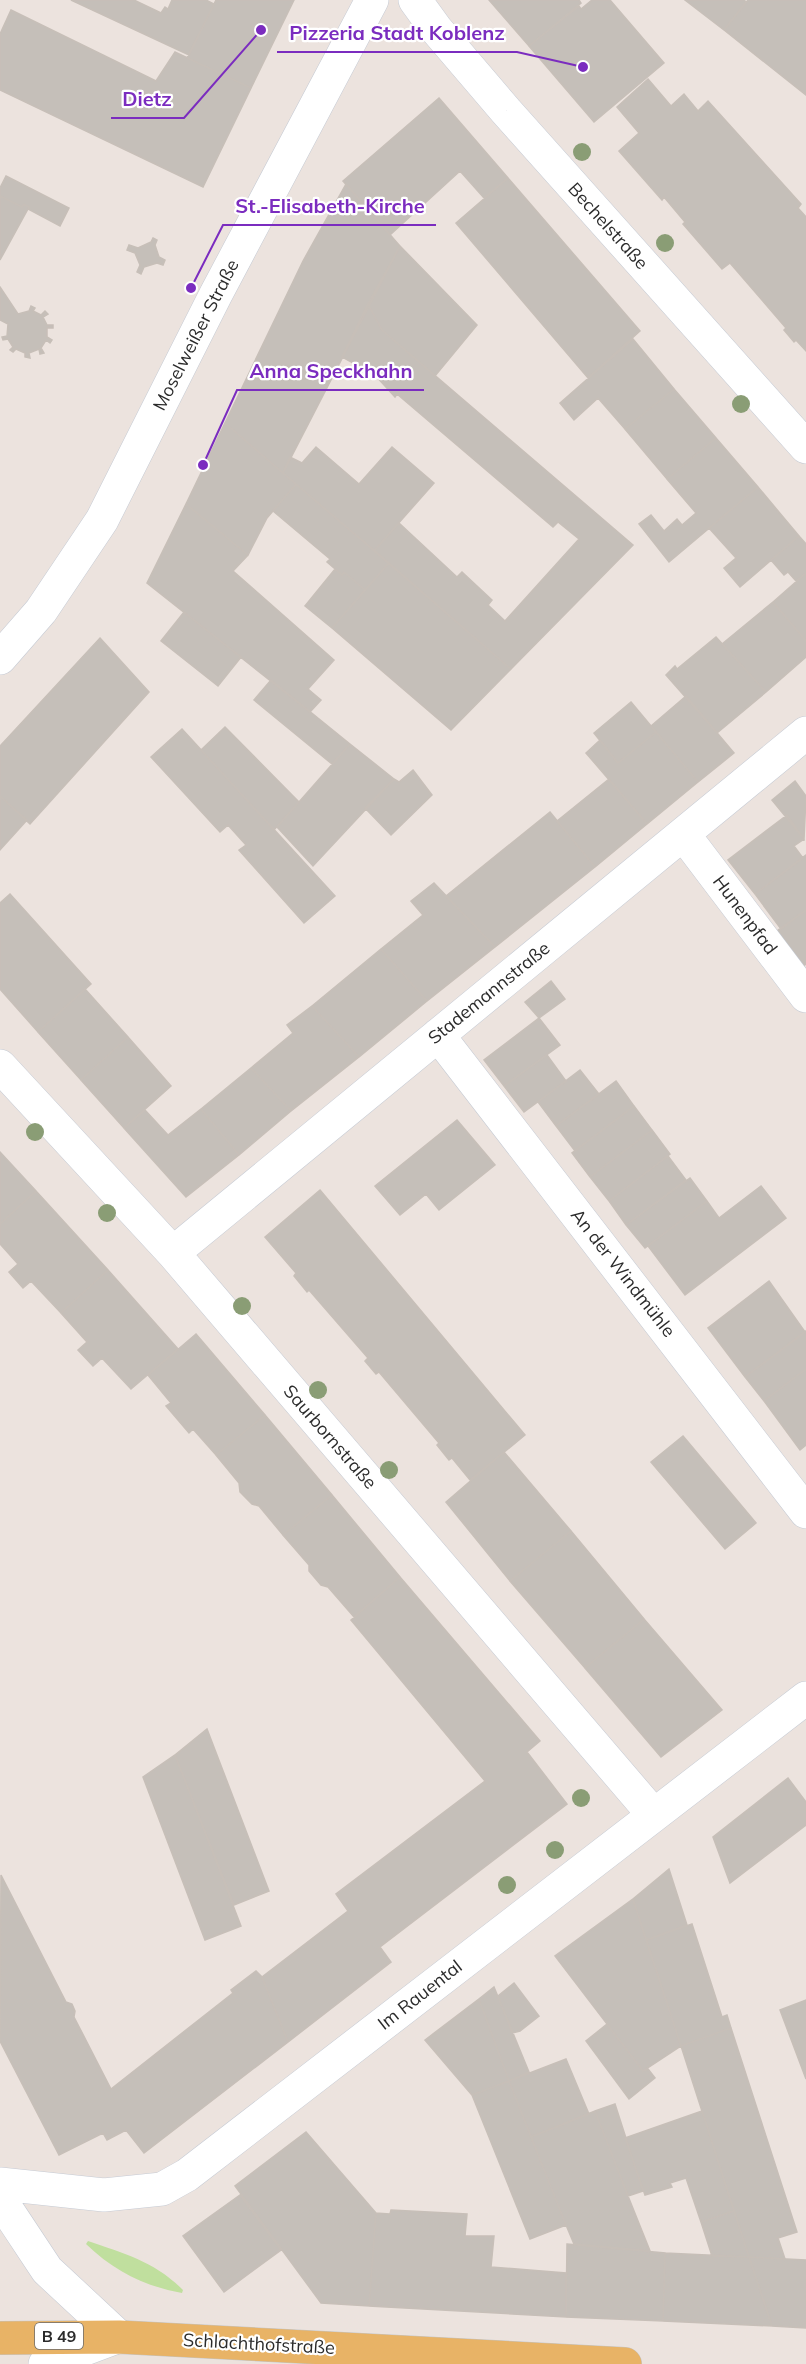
<svg xmlns="http://www.w3.org/2000/svg" width="806" height="2364" font-family="Mulish,sans-serif">
<style>
.green{fill:#c0df9e}
.building{fill:#c5bfb9;stroke:#c7bfb8;stroke-width:1.5}
.lines{fill:none;stroke-linecap:round;stroke-linejoin:round}
.minor-casing{stroke:#c6cbd4;stroke-width:34}
.tertiary-casing{stroke:#c6cbd4;stroke-width:34}
.primary-casing{stroke:#c4c4c4;stroke-width:34}
.minor{stroke:#fff;stroke-width:33}
.tertiary{stroke:#fff;stroke-width:33}
.primary{stroke:#e8b366;stroke-width:33}
.tree{fill:#8a9d75}
.labels{text-anchor:middle;stroke-width:4.5;stroke-linejoin:round;paint-order:stroke}
.shield{fill:#fff;stroke:#6b6b6b;stroke-width:1.5}
.shield-label{font-size:16px;font-weight:bold;fill:#2b2b2b}
.street-label{font-size:18px;fill:#2b2b2b;stroke:#fff}
.leader{fill:none;stroke:#7b2cbf;stroke-width:2}
.callout-dot{fill:#7b2cbf;stroke:#fff;stroke-width:2}
.callout-label{font-size:20px;text-anchor:middle;font-weight:bold;fill:#7b2cbf;stroke:#fff;stroke-width:4.5;stroke-linejoin:round;paint-order:stroke}
</style>
<rect width="100%" height="100%" fill="#ece3de"/>
<!-- green -->
<path class="green" d="M88,2241C125,2254 154,2261 183,2290L182,2293C144,2286 114,2271 86,2244Z"/>
<!-- building -->
<path class="building" d="M71,0H134L161,13L165,7L168,9L172,0H206L214,4L189,55Z
M216,0H294L251,88L187,58Z
M489,0H579L581,3L529,46Z
M592,0H610L664,63L594,122L529,46L579,6L581,9Z
M685,0H744L746,2L724,30Z
M748,0H806V95L724,30Z
M11,10L156,81L175,52L251,88L203,187L0,90V34Z
M648,79L671,106L684,94L698,111L708,101L801,204L798,208L806,217V351L796,340L794,342L784,330L786,328L730,263L722,269L683,224L685,222L664,197L662,200L619,151L639,133L617,107Z
M439,98L508,178L484,198L460,171L390,235L343,181Z
M6,176L69,208L60,226L28,209L29,207L24,204L22,207L0,196V188Z
M508,178L640,331L588,378L456,223Z
M346,184L400,246L283,473L225,423L303,261Z
M0,196L22,207L24,204L29,207L0,260Z
M153,238L157,240L155,245L159,257L165,260L163,265L157,263L144,267L141,274L137,272L140,265L135,253L127,250L129,245L138,248L151,242Z
M400,246L477,325L435,376L382,330L368,304Z
M0,287L18,314L29,311L31,306L35,308L33,311L41,315L45,311L48,314L43,317L47,325H53V328H47V337L52,340L50,343L46,340L41,348L44,353L40,354L39,349L29,353L30,358L25,357V353L16,349L13,352L10,350L13,347L8,339L3,340L2,337L7,336L8,324L0,320Z
M368,304L382,330L633,545L511,669L374,551L399,523L457,577L462,572L492,600L488,605L505,621L579,539L558,522L553,527L397,394L395,397L375,375L342,357Z
M633,339L674,389L625,429L598,398L574,420L560,403Z
M674,389L716,438L667,479L625,429Z
M225,423L296,484L267,518L248,555L186,504Z
M716,438L758,487L669,562L639,524L651,515L664,531L677,519L682,525L696,513L667,479Z
M316,447L359,484L392,447L434,483L374,551L283,473L290,457L302,463Z
M296,484L389,563L365,590L344,572L342,575L327,562L330,559L273,511Z
M758,487L799,536L740,587L724,568L736,558L709,528Z
M186,504L248,555L233,571L334,660L308,689L321,700L310,712L147,583Z
M799,536L806,544V573L796,581L788,572L784,575L771,560Z
M389,563L511,669L451,730L332,628Z
M335,569L342,575L344,572L365,590L332,628L305,606Z
M806,573V641L773,602Z
M773,602L806,641V657L766,692L722,644Z
M184,612L241,657L218,686L161,641Z
M716,637L766,692L717,733L666,675L675,666L677,669Z
M100,638L149,692L30,824L0,796V746Z
M271,680L350,744L332,764L254,700Z
M686,696L734,753L698,782L651,726Z
M631,702L656,732L618,763L594,733Z
M225,727L299,802L274,830L201,750Z
M182,729L335,896L304,923L239,850L246,845L228,825L220,832L151,757Z
M656,732L698,782L647,824L586,753L600,740L618,763Z
M350,744L394,779L313,866L277,827Z
M413,770L432,795L391,835L365,808L394,779L399,782Z
M609,779L647,824L595,867L557,821Z
M795,781L806,796L804,839L772,800Z
M0,796L27,820L0,850Z
M550,812L595,867L495,947L446,896Z
M787,815L804,839L794,846L803,858L755,894L728,860Z
M806,855V910L781,929L755,894Z
M434,883L495,947L427,1001L381,949L423,915L411,901Z
M10,894L91,984L38,1032L0,989V903Z
M806,910V964L803,966L777,931Z
M381,949L427,1001L359,1057L312,1006Z
M551,981L565,999L539,1018L525,1002Z
M85,989L128,1037L81,1080L38,1032Z
M312,1006L359,1057L291,1111L251,1068L293,1033L287,1025Z
M539,1018L560,1045L504,1086L484,1060Z
M128,1037L171,1086L124,1128L81,1080Z
M547,1055L566,1081L524,1112L504,1086Z
M251,1068L291,1111L239,1155L201,1109Z
M580,1070L599,1094L556,1126L538,1102Z
M616,1081L634,1106L575,1151L556,1126Z
M634,1106L652,1130L590,1177L572,1153Z
M201,1109L239,1155L186,1197L124,1128L145,1110L168,1135Z
M457,1120L495,1165L439,1210L426,1194L400,1215L375,1186Z
M652,1130L670,1154L609,1201L590,1177Z
M0,1152L36,1191L0,1224Z
M668,1156L686,1180L626,1225L609,1201Z
M690,1178L707,1201L645,1248L626,1225Z
M761,1186L786,1218L685,1295L648,1246L707,1201L719,1218Z
M320,1190L525,1435L470,1480L452,1458L449,1460L437,1445L439,1443L379,1372L376,1374L365,1361L368,1358L309,1290L307,1292L294,1276L296,1273L265,1237Z
M36,1191L108,1270L61,1313L31,1281L23,1288L9,1272L18,1264L0,1244V1224Z
M108,1270L178,1349L131,1389L102,1358L93,1366L78,1350L87,1342L61,1313Z
M769,1281L805,1332L745,1377L708,1328Z
M806,1331V1369L764,1401L745,1377Z
M196,1334L265,1415L216,1455L193,1429L189,1433L166,1406L171,1403L148,1375Z
M806,1369V1445L800,1450L764,1401Z
M265,1415L332,1495L283,1535L259,1506L252,1504L240,1492L239,1483L216,1455Z
M683,1436L756,1523L725,1549L651,1462Z
M504,1452L571,1531L510,1581L446,1502Z
M332,1495L400,1577L354,1617L328,1587L321,1585L309,1571V1565L283,1535Z
M571,1531L644,1619L585,1668L510,1581Z
M400,1577L540,1741L527,1752L567,1804L380,1947L391,1962L288,2042L262,1977L348,1911L336,1894L485,1781L351,1620Z
M644,1619L722,1710L661,1757L585,1668Z
M207,1729L269,1891L234,1905L175,1755Z
M175,1755L241,1926L205,1940L143,1777Z
M788,1778L806,1802V1825L730,1883L713,1837Z
M669,1869L687,1925L646,1940L633,1899Z
M1,1875L66,2002L72,2004L75,2011L74,2017L111,2089L233,1993L231,1990L256,1971L262,1977L288,2042L144,2153L126,2130L107,2140L103,2133L59,2155L0,2041Z
M633,1899L681,2046L643,2071L555,1956Z
M692,1924L722,2017L727,2015L731,2028L681,2046L646,1940Z
M514,1983L539,2016L520,2031L512,2033L498,1996Z
M494,1987L529,2072L509,2081L479,1999Z
M479,1999L509,2081L472,2095L425,2040Z
M806,2000V2079L780,2010Z
M607,2024L643,2071L648,2069L655,2078L629,2099L586,2041Z
M731,2028L797,2232L778,2238L785,2259L749,2257L681,2046Z
M566,2059L589,2114L531,2137L509,2081Z
M509,2081L566,2225L530,2239L472,2095Z
M615,2104L643,2191L628,2196L595,2111Z
M595,2111L628,2196L650,2251L574,2244L566,2225L531,2137Z
M702,2111L734,2211L701,2222L686,2178L670,2183L672,2187L645,2195L625,2138Z
M306,2132L376,2213L369,2306L321,2303L235,2186Z
M240,2195L281,2250L224,2292L183,2236Z
M391,2210L467,2214L465,2236H494L491,2267L566,2273V2317L369,2306L376,2213L390,2214Z
M734,2211L749,2257L712,2256L701,2222Z
M567,2244L665,2253L663,2321L566,2317Z
M665,2253L749,2257L772,2326L663,2321Z
M749,2257L806,2260V2328L772,2326Z"/>
<g class="lines">
<defs>
<path id="minor" d="M415,0L436,29L506,111L806,447
M684,835L806,996
M438,1035L806,1512
M0,1066L173,1253L653,1814
M173,1253L806,733
M0,2184L104,2195L162,2189L187,2175L806,1698
M0,2199L47,2270L119,2337"/>
<path id="tertiary" d="M0,658L41,611L102,520L216,294L372,0
M45,2364L114,2338"/>
<path id="primary" d="M0,2338L119,2337L625,2364"/>
</defs>
<!-- minor casing -->
<use href="#minor" class="minor-casing"/>
<!-- tertiary casing -->
<use href="#tertiary" class="tertiary-casing"/>
<!-- primary casing -->
<use href="#primary" class="primary-casing"/>
<!-- minor -->
<use href="#minor" class="minor"/>
<!-- tertiary -->
<use href="#tertiary" class="tertiary"/>
<!-- primary -->
<use href="#primary" class="primary"/>
</g>
<!-- trees -->
<g class="tree">
<circle cx="582" cy="152" r="9"/>
<circle cx="665" cy="243" r="9"/>
<circle cx="741" cy="404" r="9"/>
<circle cx="35" cy="1132" r="9"/>
<circle cx="107" cy="1213" r="9"/>
<circle cx="242" cy="1306" r="9"/>
<circle cx="318" cy="1390" r="9"/>
<circle cx="389" cy="1470" r="9"/>
<circle cx="581" cy="1798" r="9"/>
<circle cx="555" cy="1850" r="9"/>
<circle cx="507" cy="1885" r="9"/>
</g>
<g class="labels">
<!-- shield labels -->
<rect class="shield" x="35" y="2323" width="48" height="26" rx="4.5"/>
<g class="shield-label">
<text x="59" y="2342">B 49</text>
</g>
<!-- street labels -->
<g class="street-label">
<text transform="translate(608 226) rotate(48)" y="6">Bechelstraße</text>
<text transform="translate(196 335) rotate(-63)" y="6">Moselweißer Straße</text>
<text transform="translate(745 915) rotate(53)" y="6">Hunenpfad</text>
<text transform="translate(489 993) rotate(-39)" y="6">Stademannstraße</text>
<text transform="translate(623 1273) rotate(52)" y="6">An der Windmühle</text>
<text transform="translate(330 1437) rotate(49)" y="6">Saurbornstraße</text>
<text transform="translate(420 1995) rotate(-38)" y="6">Im Rauental</text>
<text transform="translate(259 2344) rotate(3)" y="6">Schlachthofstraße</text>
</g>
</g>
<!-- callouts -->
<path class="leader" d="M583 67L517 52H277M261 30L184 118H111M191 288L223 225H436M203 465L237 390H424"/>
<g class="callout-dot">
<circle cx="583" cy="67" r="6"/>
<circle cx="261" cy="30" r="6"/>
<circle cx="191" cy="288" r="6"/>
<circle cx="203" cy="465" r="6"/>
</g>
<g class="callout-label">
<text x="397" y="40">Pizzeria Stadt Koblenz</text>
<text x="147" y="106">Dietz</text>
<text x="330" y="213">St.-Elisabeth-Kirche</text>
<text x="331" y="378">Anna Speckhahn</text>
</g>
</svg>
